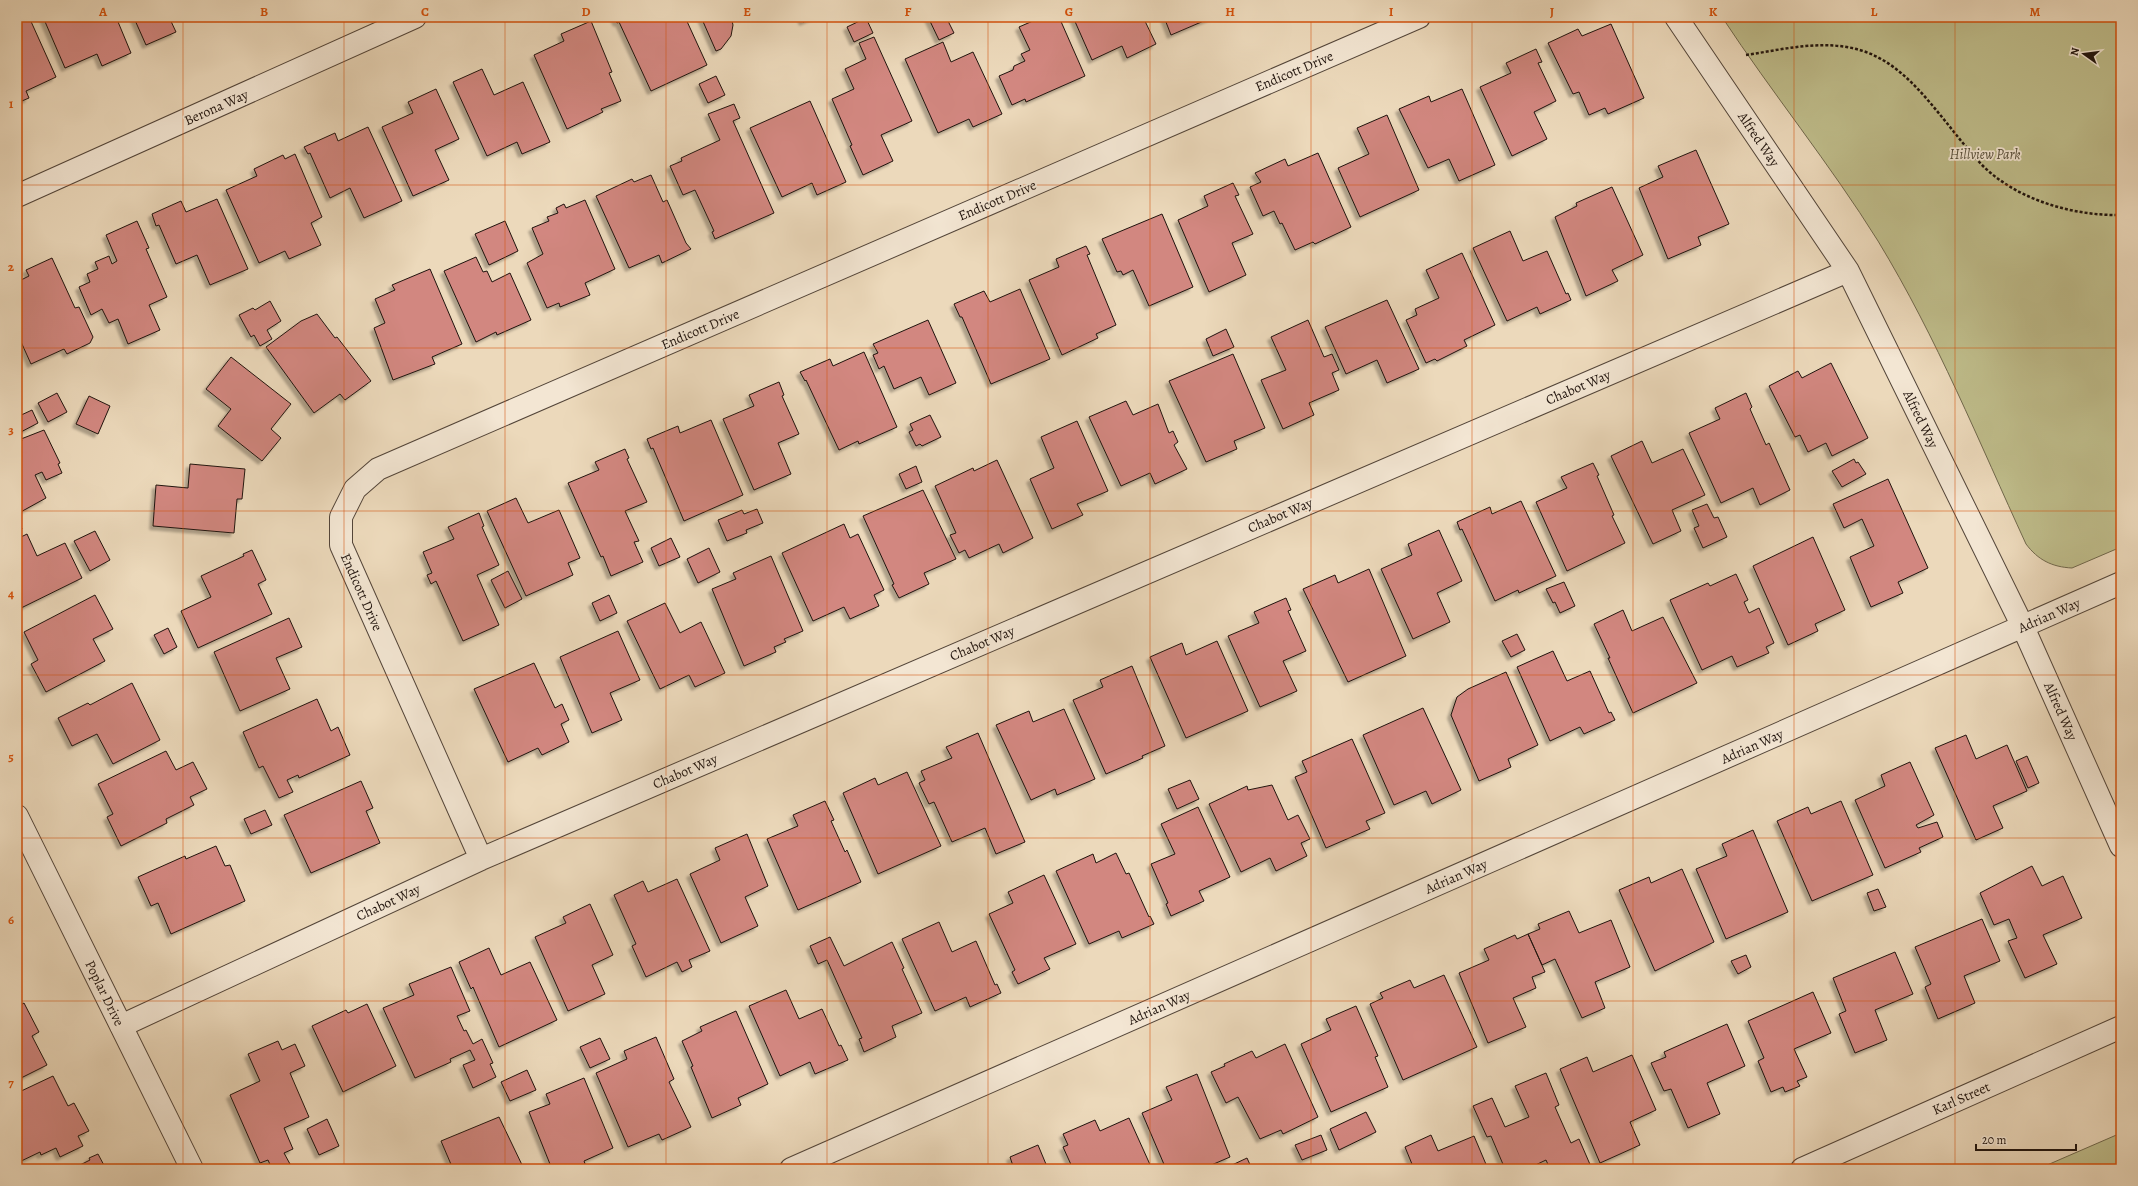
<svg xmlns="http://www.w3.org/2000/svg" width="2138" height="1186" font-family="Alegreya,serif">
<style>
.green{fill:#bfbd8b;stroke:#70684c}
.building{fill:#d28780;stroke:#20140e;filter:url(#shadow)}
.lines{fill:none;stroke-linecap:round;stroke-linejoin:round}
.minor-casing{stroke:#534539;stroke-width:24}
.tertiary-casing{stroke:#534539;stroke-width:24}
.path{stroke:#20140e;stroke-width:2.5;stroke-dasharray:3 2;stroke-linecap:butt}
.minor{stroke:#f3e6d3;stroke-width:22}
.tertiary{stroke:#f3e6d3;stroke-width:22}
.grid{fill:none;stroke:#d4520c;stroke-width:1;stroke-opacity:0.55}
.labels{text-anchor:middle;stroke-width:3.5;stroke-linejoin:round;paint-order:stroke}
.street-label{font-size:14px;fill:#20140e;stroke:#f3e6d3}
.park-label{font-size:14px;font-style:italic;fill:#584f3a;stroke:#f3e6d3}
.neatline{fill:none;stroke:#d4520c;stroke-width:1.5}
.grid-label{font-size:13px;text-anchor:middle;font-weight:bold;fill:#d4520c}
</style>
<defs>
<filter id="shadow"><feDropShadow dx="-3.5" dy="3.5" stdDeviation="1" flood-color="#0004"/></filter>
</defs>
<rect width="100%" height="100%" fill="#ecd9bb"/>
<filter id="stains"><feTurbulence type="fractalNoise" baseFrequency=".005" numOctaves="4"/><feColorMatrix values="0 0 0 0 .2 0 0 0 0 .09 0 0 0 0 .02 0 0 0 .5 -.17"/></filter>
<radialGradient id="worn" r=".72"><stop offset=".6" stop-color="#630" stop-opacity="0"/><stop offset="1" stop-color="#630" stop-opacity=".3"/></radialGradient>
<!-- green -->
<path class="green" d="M1722,17H2121V547L2072,568C2052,567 2038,560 2026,544C1979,442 1937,338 1878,241C1830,164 1772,93 1722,17Z
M2121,1133V1169H2038Z"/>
<!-- building -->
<path class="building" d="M17,17H29L56,77L26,91L29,98L17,103Z
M43,17H116L131,53L102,66L97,54L65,68Z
M136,17H169L176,32L146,45L134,18Z
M614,17H685L707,65L651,91L619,22L617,23Z
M701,17H731L733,25L731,36L721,49L716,51Z
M801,17H814L803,22Z
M928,17H946L954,33L939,40Z
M1042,17H1059L1085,76L1026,102L1025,99L1012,105L999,76L1013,70L1014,66L1025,61L1021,54L1030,50L1019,27Z
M1073,17H1143L1156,44L1127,58L1122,46L1092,60Z
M1164,17H1213L1171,35Z
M866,18L873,33L854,42L847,27Z
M591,21L612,72L609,73L621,101L601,109L603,112L567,129L534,55L564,41L561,34Z
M1611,24L1644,98L1608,114L1605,108L1589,115L1579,92L1573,94L1548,43L1578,29L1582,36Z
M874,37L912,121L881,135L893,161L863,175L850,146L852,145L832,99L854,89L845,69L866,59L859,43Z
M943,42L951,62L973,52L1002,114L973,127L969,119L938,133L905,59Z
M1536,49L1542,62L1538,63L1556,101L1534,112L1547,139L1512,156L1480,87L1511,73L1506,63Z
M482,69L494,95L523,82L550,142L522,154L517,142L487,156L453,82Z
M716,76L725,95L708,103L699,84Z
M436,89L459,139L435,150L449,180L413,196L382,127L413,113L408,102Z
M1462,89L1495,165L1459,181L1449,159L1428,168L1399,109L1429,96L1431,102Z
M810,101L846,182L817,195L812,183L782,197L750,128Z
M734,104L740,118L733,121L774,213L715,239L712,232L714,231L695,190L683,195L670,166L682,161L681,158L720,140L708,114Z
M1387,115L1419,190L1360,217L1338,168L1369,154L1357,128Z
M368,127L402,201L364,218L350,188L330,198L310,153L308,154L304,147L335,133L338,141Z
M1696,150L1729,224L1698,237L1701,245L1668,259L1639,188L1663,177L1658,166Z
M1318,153L1351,227L1315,244L1313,242L1295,250L1282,223L1280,224L1274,211L1263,216L1250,187L1261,182L1255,173L1285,159L1288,166Z
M295,154L322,217L311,223L321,245L289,259L285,251L259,263L226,190L257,176L254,169L283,155L285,159Z
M651,175L663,202L667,200L686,243L691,249L662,263L659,255L629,268L596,196L632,179L634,182Z
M1233,183L1239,195L1235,196L1253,234L1232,243L1246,275L1209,292L1178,220L1208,206L1204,196Z
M1612,187L1643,255L1612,270L1618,281L1586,296L1555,217L1577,206L1576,203Z
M217,199L248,269L210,285L197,255L176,264L159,225L156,226L152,214L181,201L186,212Z
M585,200L615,269L585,283L590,295L560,307L559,303L547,308L527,263L543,254L532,228L549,221L547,217L558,213L556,208L564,204L566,208Z
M1162,214L1193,287L1149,306L1133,270L1123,275L1121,271L1117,272L1102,239Z
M137,221L149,248L146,249L167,297L149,305L160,330L128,344L118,319L109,323L102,309L91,315L79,287L90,282L87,274L98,269L95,262L109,256L112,264L117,261L106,235Z
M505,221L518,251L489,265L475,234Z
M1510,231L1523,261L1547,251L1566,294L1568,293L1571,300L1540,314L1537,307L1507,321L1473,248Z
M1086,246L1090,254L1087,255L1116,325L1096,334L1098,338L1062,355L1029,280L1059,267L1056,259Z
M1462,253L1495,325L1464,340L1467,346L1437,361L1435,359L1426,363L1406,320L1417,315L1415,309L1439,298L1426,270Z
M476,257L483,272L487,271L492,282L510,273L531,320L497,335L496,332L476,342L444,271Z
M52,258L75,308L79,307L93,337L90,343L67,354L64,349L31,364L17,333V282L29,276L26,270Z
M430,269L462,344L432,357L435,364L393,380L374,328L385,323L375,299L395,290L392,285Z
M1020,289L1050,359L991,384L962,317H960L954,304L984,291L990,302Z
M1387,300L1419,369L1387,383L1377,360L1346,374L1325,327Z
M270,301L281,321L267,330L272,339L260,346L254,335L251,337L239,315L253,308L255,310Z
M317,314L335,338L337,337L371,381L345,400L340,394L314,413L266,347L301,321Z
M928,320L956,383L929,395L921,377L894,389L884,366L879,369L873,355L878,353L873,344Z
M1308,320L1324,357L1332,354L1339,370L1332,373L1339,390L1309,403L1314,415L1283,429L1261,380L1286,370L1271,337Z
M1226,329L1234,347L1213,356L1206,339Z
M864,352L897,427L859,444L858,441L839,450L806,380L805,381L800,372L830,359L833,366Z
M1233,354L1265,428L1234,441L1237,449L1206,462L1169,381Z
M231,357L291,404L271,429L281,438L262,461L218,426L231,409L206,389Z
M1831,363L1868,438L1832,456L1826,443L1808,452L1800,435L1795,437L1769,386L1798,371L1802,378Z
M779,382L784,395L782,396L799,434L778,443L791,474L754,490L723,419L754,406L749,395Z
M57,393L67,412L48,422L38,403Z
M1746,393L1752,407L1750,409L1766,445L1769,443L1790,490L1760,505L1753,488L1721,503L1689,433L1720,419L1715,408Z
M89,396L110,406L98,434L76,424Z
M1126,401L1133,415L1158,404L1169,433L1173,431L1178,442L1174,445L1187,469L1155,484L1150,473L1121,486L1089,417Z
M32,410L38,423L17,434V417Z
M930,415L941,437L922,446L920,444L916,446L909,432L913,430L910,424Z
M711,420L743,495L684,521L653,448L651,449L647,439L678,426L680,433Z
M1077,421L1108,491L1077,504L1083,515L1052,529L1030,479L1054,468L1041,437Z
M44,430L60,463L58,464L62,473L46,480L42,472L35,475L46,498L17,514V444L22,441L21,439Z
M1642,441L1652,463L1683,449L1705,495L1672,510L1681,531L1653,544L1611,456Z
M625,449L629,458L627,459L647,502L625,511L639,541L634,542L643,562L611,576L603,556L601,557L568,483L599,470L595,462Z
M1854,459L1856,463L1858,462L1866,474L1842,487L1832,471Z
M997,460L1033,538L1003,553L999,544L969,558L965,550L959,553L950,535L956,533L935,486L973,468L974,471Z
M1593,463L1599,475L1597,476L1614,515L1612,516L1625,543L1567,571L1536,502L1567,488L1561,477Z
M190,464L245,469L242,499H237L234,533L153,526L156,485L188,488Z
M916,466L922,482L906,489L899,474Z
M1888,479L1928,568L1898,582L1903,593L1871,607L1850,557L1874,546L1862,519L1844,528L1833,504Z
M923,490L956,559L924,573L929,584L899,598L892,585L894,584L863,516Z
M516,498L528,523L559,510L580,558L568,563L573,575L526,596L487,511Z
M1521,501L1556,576L1519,593L1518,590L1495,601L1462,529L1460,530L1457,522L1490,507L1492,514Z
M1707,504L1714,518L1718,517L1727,537L1703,548L1694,528L1699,526L1692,510Z
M757,509L763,523L746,530L747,533L727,541L718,520L742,510L744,514Z
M479,513L484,526L482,527L499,565L477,575L499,625L463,641L436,581L431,584L427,575L432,573L423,552L454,539L448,527Z
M17,517L22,529L17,531Z
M844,524L850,538L858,534L884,590L874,595L879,606L850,619L844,607L813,621L782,553Z
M1439,530L1462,581L1437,593L1450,622L1413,639L1381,569L1412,555L1408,544Z
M95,531L110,560L90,571L74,541Z
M27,534L37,556L65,543L82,578L17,610V539Z
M1813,537L1845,610L1815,624L1818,631L1788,645L1753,566Z
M671,538L680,557L659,566L651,548Z
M709,548L720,572L698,583L687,559Z
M252,550L266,580L258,584L272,614L198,648L181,611L211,597L201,576L244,556L243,554Z
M771,556L803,631L784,639L786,642L774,647L776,652L744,666L712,589L736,579L733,573Z
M1369,569L1406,656L1348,682L1303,589L1335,575L1338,583Z
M508,571L522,599L505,608L491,580Z
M1736,574L1748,600L1744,602L1749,613L1759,608L1774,643L1766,647L1769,653L1737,667L1732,656L1702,670L1670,600L1708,583L1710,586Z
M1564,582L1575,606L1560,613L1555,602L1553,603L1546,589Z
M95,595L113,629L93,639L105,661L46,692L31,664L38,660L24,632Z
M609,595L617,613L600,621L592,603Z
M1286,598L1291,610L1288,611L1306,651L1283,661L1297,691L1260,707L1228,636L1259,623L1254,612Z
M665,603L680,633L701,622L725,673L695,687L689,675L660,689L627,621Z
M1623,610L1632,631L1663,617L1697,683L1633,713L1608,658H1610L1594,624Z
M289,618L302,647L276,658L290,689L240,711L214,652Z
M168,628L177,647L164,654L154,635Z
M618,631L640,680L610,693L622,720L592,733L560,657Z
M1517,634L1525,650L1511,657L1502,641Z
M1217,641L1248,711L1186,738L1150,657L1182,643L1186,655Z
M1553,651L1567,681L1590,671L1609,713L1611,712L1615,720L1584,734L1580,727L1550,741L1517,667Z
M534,663L555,708L562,704L569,720L561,724L569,742L542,755L538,748L508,762L474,689Z
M1132,666L1165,746L1142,756L1143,758L1106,774L1073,700L1103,687L1100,680Z
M1506,672L1538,745L1508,759L1511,767L1479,781L1451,715L1457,697L1468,689Z
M132,683L160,740L113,764L97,734L72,746L58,718L88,703L90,705Z
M317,699L331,731L338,727L350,755L299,778L298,775L287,780L293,792L279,798L263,766L259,768L243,732Z
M1423,708L1461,790L1432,804L1426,791L1394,805L1363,735Z
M1064,709L1095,779L1057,795L1055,789L1031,800L996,725L1029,711L1033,722Z
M978,733L1025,842L996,854L985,828L952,842L934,802L929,804L919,783L925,780L921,771L952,758L946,747Z
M1966,735L1976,759L2007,745L2027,791L1993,806L2003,828L1976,840L1935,748Z
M1352,739L1385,813L1366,821L1370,829L1326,848L1295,777L1307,772L1302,761Z
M166,751L176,770L193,762L207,789L190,797L194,805L166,819L167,823L121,846L107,817L113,814L98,784Z
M2027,756L2039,783L2028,788L2016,761Z
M1910,762L1934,815L1916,825L1918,828L1937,822L1943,837L1919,848L1921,852L1885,868L1855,800L1885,786L1881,775Z
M907,772L941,846L878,874L843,793L875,778L878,785Z
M1190,780L1199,799L1177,809L1168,789Z
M361,781L373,808L366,811L380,843L311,873L284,815Z
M1272,785L1288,820L1298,815L1310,839L1301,843L1307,856L1276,871L1270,858L1241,872L1209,804L1247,786L1248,790Z
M825,801L834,820L831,821L845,852L847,850L861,882L798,910L767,839L798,826L793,815Z
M1841,801L1873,875L1812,901L1777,821L1808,807L1811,814Z
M1198,807L1230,877L1199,891L1204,901L1171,916L1166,904L1168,903L1151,864L1175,854L1161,824Z
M265,810L272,825L251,834L244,819Z
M1753,830L1788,912L1726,939L1696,869L1727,856L1722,844Z
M747,834L768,886L745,897L758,926L721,943L690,874L720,860L715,848Z
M216,846L225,866L230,865L245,901L171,934L158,903L151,906L138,877L185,856L186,859Z
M1116,853L1126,874L1129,873L1149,917L1150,916L1154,924L1122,938L1119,931L1089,944L1056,871L1093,854L1096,863Z
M2032,866L2042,886L2063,876L2082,918L2043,935L2057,964L2025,978L2008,941L2017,938L2009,919L1994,925L1980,893Z
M1682,869L1714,942L1655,971L1619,890L1649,877L1651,883Z
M1044,875L1076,944L1044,958L1050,969L1018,984L1012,972L1015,970L989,914L1013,903L1008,892Z
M677,879L710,951L689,960L692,967L682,972L677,962L646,977L632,946L636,944L614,895L643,881L648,892Z
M1878,889L1886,907L1874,911L1867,893Z
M590,904L613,955L592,965L605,994L568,1011L535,937L566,923L563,917Z
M1569,911L1579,933L1611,920L1630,967L1595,982L1605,1008L1582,1018L1555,959L1542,965L1528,934L1540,929L1538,924Z
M1982,919L2000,961L1964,976L1975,1003L1938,1019L1925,987L1931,984L1915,947Z
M939,922L952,952L976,941L995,985L997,984L1001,993L970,1007L966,997L935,1011L902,939Z
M1528,934L1545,972L1532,977L1536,988L1513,998L1526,1027L1488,1043L1459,973L1489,960L1484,949L1515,935L1517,939Z
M830,937L844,966L892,942L904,968L902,969L922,1013L892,1026L896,1037L864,1052L859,1039L862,1038L827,960L818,964L810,946Z
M489,948L501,975L530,962L557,1020L499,1047L473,987L471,989L459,962Z
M1895,952L1913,994L1875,1010L1887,1040L1855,1053L1839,1014L1846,1011L1833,978Z
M1746,955L1751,967L1738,974L1731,961Z
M451,967L470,1011L457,1016L464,1031L466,1030L473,1044L482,1039L493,1063L490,1064L496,1077L473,1088L463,1065L475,1060L470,1050L450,1059L451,1062L415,1078L383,1008L414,995L409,984Z
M1444,975L1477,1047L1403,1080L1370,1004L1383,998L1380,993L1410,980L1414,988Z
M786,990L799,1019L822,1009L839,1046L841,1045L848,1060L815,1074L810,1062L780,1076L749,1006Z
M1813,992L1831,1033L1794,1049L1807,1077L1797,1081L1800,1086L1785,1092L1783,1087L1771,1092L1758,1061L1764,1058L1748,1021Z
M24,1003L39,1032L32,1036L47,1065L17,1080V1007Z
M367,1004L396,1066L343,1092L312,1026L346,1010L348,1013Z
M1356,1006L1378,1056L1375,1057L1388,1087L1331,1112L1301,1044L1331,1030L1326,1019Z
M736,1011L768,1084L738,1098L741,1105L712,1118L691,1067L693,1066L682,1041L702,1031L700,1027Z
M1727,1024L1745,1066L1707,1083L1720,1114L1688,1128L1671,1089L1664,1091L1651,1063L1666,1057L1664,1052Z
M656,1037L674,1079L669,1082L691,1127L662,1140L659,1134L628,1147L596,1073L627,1059L624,1051Z
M600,1038L610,1059L590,1068L580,1047Z
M278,1041L282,1050L295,1044L305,1066L290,1073L309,1117L284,1128L293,1149L284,1153L290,1164L279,1169H272L268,1160L260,1163L230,1095L260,1081L248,1054Z
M1285,1044L1318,1117L1283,1134L1281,1130L1260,1139L1238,1097L1226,1103L1211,1072L1225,1066L1224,1064L1252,1051L1256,1058Z
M1632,1055L1656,1110L1630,1122L1640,1145L1600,1163L1560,1069L1587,1057L1593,1072Z
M527,1070L536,1090L510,1101L501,1082Z
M1546,1073L1559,1105L1555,1107L1571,1143L1579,1139L1592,1169H1550L1546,1160L1527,1169H1505L1491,1136L1487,1137L1473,1106L1492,1098L1505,1127L1529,1117L1515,1086Z
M1197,1074L1230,1157L1202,1169H1166L1142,1113L1172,1100L1166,1087Z
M53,1076L68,1106L74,1103L89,1131L78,1136L83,1146L60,1157L56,1148L41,1155L40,1152L17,1163V1093Z
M584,1078L613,1148L584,1161L587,1169H552L529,1112L550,1104L546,1094Z
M1366,1112L1376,1132L1339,1150L1330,1129Z
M499,1117L524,1169H453L441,1141Z
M1129,1118L1152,1169H1073L1063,1147L1068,1145L1063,1134L1095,1120L1100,1131Z
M327,1119L339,1146L319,1155L307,1129Z
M1321,1135L1327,1150L1302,1160L1295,1145Z
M1431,1135L1438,1151L1474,1136L1488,1169H1414L1405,1147Z
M1038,1145L1048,1169H1005L1013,1166L1010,1157Z
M98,1154L106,1169H72L90,1160L89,1158Z
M1247,1158L1252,1169H1231L1230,1166Z"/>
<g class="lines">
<defs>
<path id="minor" d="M1676,17L1848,271L2023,627L2121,846
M17,196L415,17
M17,816L192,1169
M481,859L341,545V517L355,489L378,469L1419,17
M121,1026L481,859L1848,271"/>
<path id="tertiary" d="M791,1169L2121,583
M1802,1169L2121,1027"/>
</defs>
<!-- minor casing -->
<use href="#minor" class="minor-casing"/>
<!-- tertiary casing -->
<use href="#tertiary" class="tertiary-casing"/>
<!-- path -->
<path class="path" d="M1746,55C1786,49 1827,38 1866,52C1896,63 1918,88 1937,111C1952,129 1966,148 1982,165C2017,200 2073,216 2121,215"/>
<!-- minor -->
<use href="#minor" class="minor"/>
<!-- tertiary -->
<use href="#tertiary" class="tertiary"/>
</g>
<!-- grid -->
<path class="grid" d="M183,17V1169M344,17V1169M505,17V1169M666,17V1169M827,17V1169M988,17V1169M1150,17V1169M1311,17V1169M1472,17V1169M1633,17V1169M1794,17V1169M1955,17V1169M17,185H2121M17,348H2121M17,511H2121M17,675H2121M17,838H2121M17,1001H2121"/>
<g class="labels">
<!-- street labels -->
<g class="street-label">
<text transform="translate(1294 71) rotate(-23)" y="5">Endicott Drive</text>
<text transform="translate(216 107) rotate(-24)" y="5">Berona Way</text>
<text transform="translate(1759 139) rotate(56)" y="5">Alfred Way</text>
<text transform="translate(997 200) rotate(-23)" y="5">Endicott Drive</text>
<text transform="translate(700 329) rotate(-23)" y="5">Endicott Drive</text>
<text transform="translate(1578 387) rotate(-23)" y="5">Chabot Way</text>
<text transform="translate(1921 419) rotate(64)" y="5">Alfred Way</text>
<text transform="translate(1280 515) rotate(-23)" y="5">Chabot Way</text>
<text transform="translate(362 592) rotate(66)" y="5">Endicott Drive</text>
<text transform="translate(2049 615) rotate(-24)" y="5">Adrian Way</text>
<text transform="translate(982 643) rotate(-23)" y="5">Chabot Way</text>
<text transform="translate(2061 711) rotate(66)" y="5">Alfred Way</text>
<text transform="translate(1752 746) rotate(-24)" y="5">Adrian Way</text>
<text transform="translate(685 771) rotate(-23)" y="5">Chabot Way</text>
<text transform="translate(1456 876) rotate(-24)" y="5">Adrian Way</text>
<text transform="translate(388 902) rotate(-25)" y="5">Chabot Way</text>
<text transform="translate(105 993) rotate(64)" y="5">Poplar Drive</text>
<text transform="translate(1159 1007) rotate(-24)" y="5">Adrian Way</text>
<text transform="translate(1961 1098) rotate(-24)" y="5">Karl Street</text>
</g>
<!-- park labels -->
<g class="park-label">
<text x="1985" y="159">Hillview Park</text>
</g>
</g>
<!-- margin -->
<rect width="2138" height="1186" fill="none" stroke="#ecd9bb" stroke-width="44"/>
<!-- north arrow -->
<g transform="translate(2084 54) rotate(284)" stroke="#f3e6d3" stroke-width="3" paint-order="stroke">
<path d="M0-3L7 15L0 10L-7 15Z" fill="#20140e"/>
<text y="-6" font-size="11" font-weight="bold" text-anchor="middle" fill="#20140e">N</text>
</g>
<!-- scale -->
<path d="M1976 1144v6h100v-6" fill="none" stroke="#20140e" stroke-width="2"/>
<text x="1982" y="1144" font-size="12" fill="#20140e" stroke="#f3e6d3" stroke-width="3" paint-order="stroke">20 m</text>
<rect x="22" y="22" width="2094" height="1142" class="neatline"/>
<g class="grid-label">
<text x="103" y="16">A</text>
<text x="264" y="16">B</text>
<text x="425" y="16">C</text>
<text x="586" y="16">D</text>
<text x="747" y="16">E</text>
<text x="908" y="16">F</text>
<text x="1069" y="16">G</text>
<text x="1230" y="16">H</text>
<text x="1391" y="16">I</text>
<text x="1552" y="16">J</text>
<text x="1713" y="16">K</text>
<text x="1874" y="16">L</text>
<text x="2035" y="16">M</text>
<text x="11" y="108">1</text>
<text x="11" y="271">2</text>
<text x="11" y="434">3</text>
<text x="11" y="598">4</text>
<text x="11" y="761">5</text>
<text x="11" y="924">6</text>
<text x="11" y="1087">7</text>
</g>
<rect width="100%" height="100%" filter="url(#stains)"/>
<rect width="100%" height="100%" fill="url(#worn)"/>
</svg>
